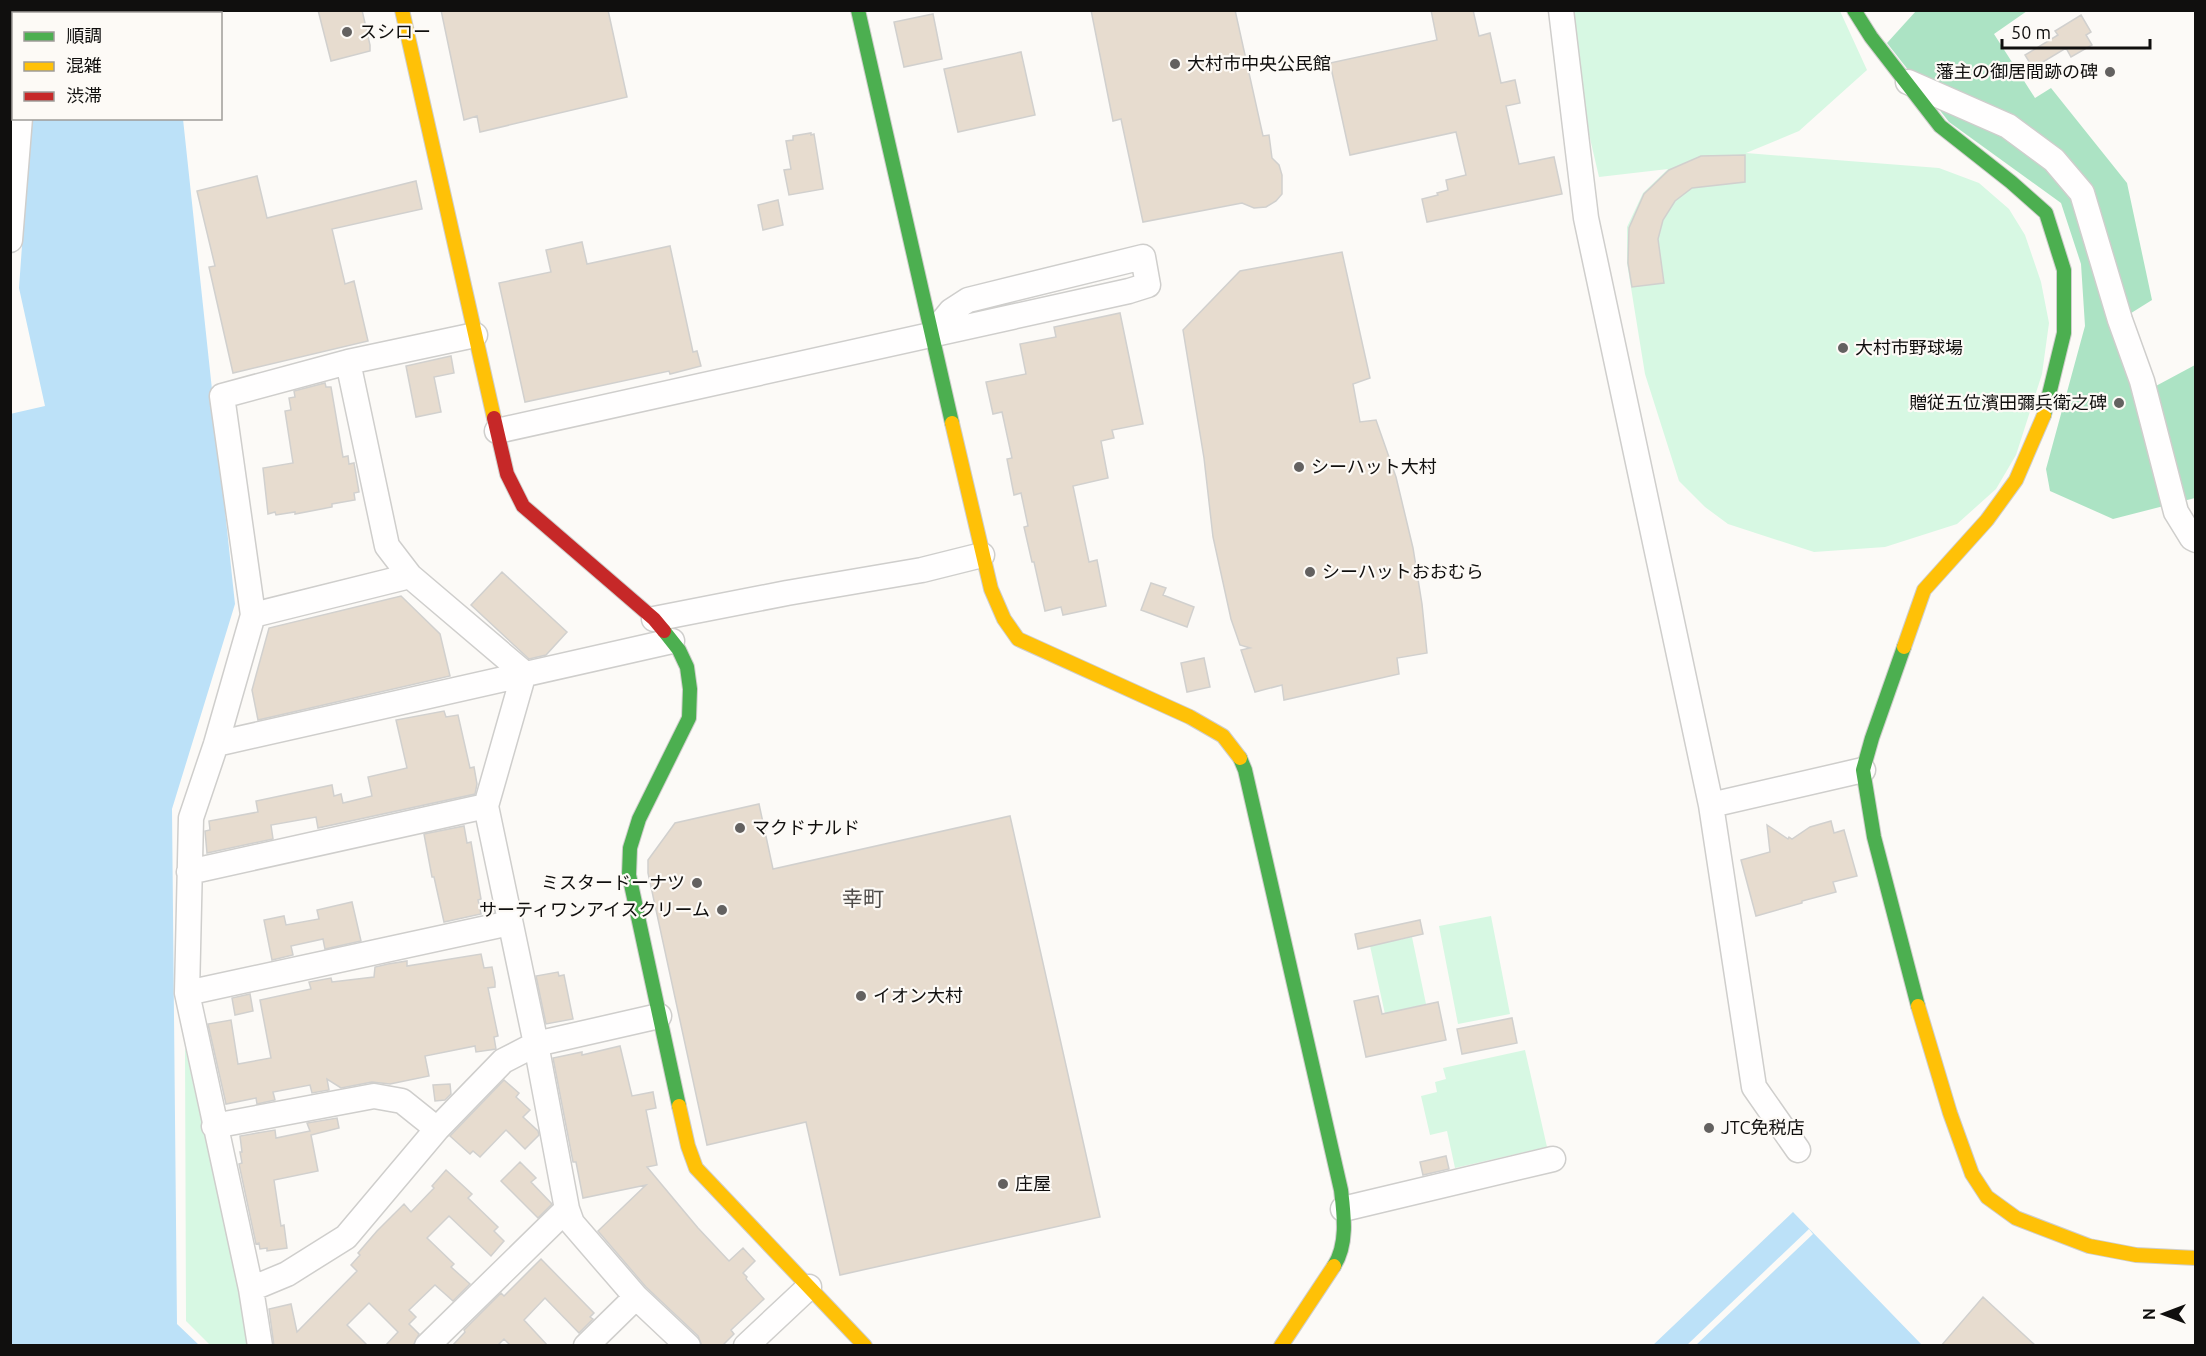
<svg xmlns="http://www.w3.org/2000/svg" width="2206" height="1356" font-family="Ubuntu,'Noto Sans JP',sans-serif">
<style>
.green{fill:#d7f8e3}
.forest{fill:#ace3c4}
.water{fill:#bce1f8}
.pier{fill:#fcfaf7}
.building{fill:#e7dccf;stroke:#d1d0ce;stroke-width:1.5}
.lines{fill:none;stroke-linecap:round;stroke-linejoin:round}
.street-casing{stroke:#cfcecc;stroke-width:27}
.fast-casing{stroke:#cfcecc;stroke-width:16}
.slow-casing{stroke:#cfcecc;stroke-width:16}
.jam-casing{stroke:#cfcecc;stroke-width:16}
.street{stroke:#fffefe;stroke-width:24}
.fast{stroke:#4caf50;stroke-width:14}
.slow{stroke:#ffc107;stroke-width:14}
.jam{stroke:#c62828;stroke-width:14}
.poi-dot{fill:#636160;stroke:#fdfaf6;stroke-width:2}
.labels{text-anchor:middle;stroke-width:4.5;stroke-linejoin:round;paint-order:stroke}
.poi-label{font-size:18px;fill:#100f0e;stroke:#fdfaf6;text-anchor:start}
.quarter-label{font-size:21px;fill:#4f4c49;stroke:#fdfaf6}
</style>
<rect width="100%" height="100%" fill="#fcfaf7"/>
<!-- green -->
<path class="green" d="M1572,11H1840L1867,70L1799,131L1746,153L1939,168L1979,183L2009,209L2025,235L2041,282L2049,323L2042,374L2016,455L1996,489L1957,524L1885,547L1814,552L1728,524L1705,507L1679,481L1645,374L1627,263V227L1643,193L1668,169L1599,177L1589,134Z
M1491,916L1510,1014L1458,1024L1439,926Z
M1412,937L1426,1004L1385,1014L1370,946Z
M185,1047L251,1345H210L186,1321Z
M1525,1050L1547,1147L1455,1168L1447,1131L1430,1135L1421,1096L1437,1092L1435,1082L1446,1079L1443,1068Z"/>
<!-- forest -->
<path class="forest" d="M1916,11H2027L1994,34L2035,98L2051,88L2127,183L2152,300L2128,315L2154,387L2195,365V498L2113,519L2050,491L2046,469L2085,326L2081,264L2061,203L1949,122L1887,43Z"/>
<!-- water -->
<path class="water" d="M31,119H183L235,604L172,809L177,1324L199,1345H11L10,414L45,406L19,288Z
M1793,1212L1922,1345L1652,1346Z"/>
<!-- pier -->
<path class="pier" d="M1809,1229L1813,1234L1696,1345H1687Z"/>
<!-- building -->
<path class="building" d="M318,10H362L370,45V51L331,61Z
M441,10H608L627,97L480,132L477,116L464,120Z
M1091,10H1235L1263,136L1269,135L1272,158L1279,165L1282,175V194L1276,201L1266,207L1254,208L1242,203L1143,222L1121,119L1113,121Z
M1431,10H1473L1479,36L1490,33L1501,83L1515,80L1520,103L1506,106L1519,164L1554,157L1562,194L1427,222L1422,199L1438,195L1437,193L1448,190L1446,180L1466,175L1456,132L1350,155L1330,63L1437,40Z
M933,14L942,59L904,67L894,22Z
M2081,15L2091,32L2086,35L2092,45L2071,57L2066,48L2033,68L2025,55L2058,35L2055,31Z
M1021,52L1035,115L958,132L944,69Z
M811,133V135L814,134L823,189L789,195L784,170L791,169L786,141L793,140V136Z
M1745,155V182L1692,188L1675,201L1663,220L1658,239L1664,283L1632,287L1628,263L1629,228L1644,194L1669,170L1701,156Z
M257,176L267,218L416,181L422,209L332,229L345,284L354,281L368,341L233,373L209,267L215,266L197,191Z
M778,200L783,225L763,230L758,205Z
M582,242L587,264L670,246L693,352L697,351L701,366L670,374L669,371L525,402L499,283L551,272L546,250Z
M1342,252L1370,378L1353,384L1360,422L1376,420L1396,477L1413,548L1422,604L1427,653L1397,658L1399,674L1284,700L1282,685L1255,692L1241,650L1250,648L1240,645L1231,619L1213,537L1204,458L1183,330L1240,271Z
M1120,313L1143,424L1112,430L1114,438L1101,441L1108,478L1073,486L1089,562L1097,560L1106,606L1063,615L1061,607L1045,611L1034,562H1032L1024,527L1028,526L1021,493L1014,495L1007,459L1012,458L1002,412L993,414L986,382L1026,374L1020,344L1056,337L1054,327Z
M451,356L454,373L434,377L441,412L416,417L406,366Z
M325,383L326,387H331L343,457L348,456L349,464L354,463L359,492L354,493L355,500L332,504V507L295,514V512L276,515L275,512L268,514L263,468L293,463L285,411L291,410L289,398L295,397L294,391Z
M502,572L567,632L546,655L529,659L471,605Z
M1151,583L1166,588L1163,595L1194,607L1187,627L1141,610Z
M401,596L440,634L450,676L258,720L252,690L269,628Z
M1204,658L1210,687L1187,692L1181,663Z
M444,711L446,717L458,715L470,768L474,767L477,784L475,794L318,828L316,817L271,825L273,839L207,853L205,831L210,830L209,821L258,812L256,801L332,785L334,796L341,794L343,803L372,796L368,777L407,768L396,720Z
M759,804L773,869L1010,816L1100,1217L840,1275L806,1122L707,1145L648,873V860L675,823Z
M1831,821L1834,833L1844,830L1857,876L1833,882L1836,892L1802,901V903L1756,916L1741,860L1770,852L1767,825L1788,839L1789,837L1792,839L1810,827Z
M464,826L467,843L471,842L481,899L478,900L481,914L444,922L434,877H432L424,834Z
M352,902L361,941L325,949L323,939L291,946L293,955L272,960L264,920L284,916L286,925L319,919L317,910Z
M1420,920L1423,934L1358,949L1355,934Z
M481,954L484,968L492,967L495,982V987L488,988L498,1036L494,1037L496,1049L476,1052L475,1046L425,1056L429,1076L390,1084L372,1082L341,1088L327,1079L329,1090L312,1093L310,1085L273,1092L275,1100L257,1104L256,1098L226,1104L208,1024L231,1020L238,1064L271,1058L260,1000L311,989L309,982L331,978L332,982L374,977L375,967L388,964L407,961V966Z
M558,972L559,976L564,975L573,1019L546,1024L536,976Z
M250,994L253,1011L235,1015L232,998Z
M1378,996L1382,1014L1438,1002L1446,1040L1366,1057L1354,1001Z
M1512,1018L1517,1043L1462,1054L1457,1029Z
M620,1046L632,1096L653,1092L656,1108L646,1110L657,1165L647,1167L698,1228L729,1261L743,1248L755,1261L743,1273L747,1277L746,1279L764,1299L731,1330L734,1334L722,1346H702L698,1336L646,1287L598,1231L646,1185L583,1198L576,1162H573L553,1058L582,1052V1055Z
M504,1080L519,1093L516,1097L530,1110L523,1117L538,1131L539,1135L525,1149L506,1130L480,1157L473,1151L470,1154L450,1136Z
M450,1084L451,1094L445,1100L435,1101L433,1085Z
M337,1118L339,1128L311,1135L318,1171L274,1180L281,1226L284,1225L287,1248L267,1251V1248L260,1249L259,1243L256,1244L239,1164L242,1163L240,1152H242L240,1136L275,1130L276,1138L310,1131L307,1123Z
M1446,1156L1449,1169L1423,1175L1420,1162Z
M520,1162L536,1178L531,1182L552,1204L538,1218L501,1181Z
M446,1170L472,1194L468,1198L498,1227L494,1231L504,1241L491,1256L449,1216L427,1238L454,1264L451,1267L470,1284L453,1301L435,1285L409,1310L416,1317L409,1324L419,1334L413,1346H385L398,1332L369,1303L347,1325L368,1346H274L269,1309L291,1304L297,1332L357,1271L351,1265L360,1255L358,1253L377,1231L404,1204L411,1212L434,1188L432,1186Z
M541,1259L594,1313L590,1317L593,1319L579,1333L545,1298L524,1320L548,1346H511L504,1339L497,1346H452L465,1332L464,1330L501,1293L504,1296Z
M1983,1297L2036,1346H1941Z"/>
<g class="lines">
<defs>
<path id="street" d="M1561,10L1586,218L1711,805L1863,770
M27,14V10
M1908,82L2008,126L2054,160L2082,193L2120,320L2142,381L2176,512L2192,538L2196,540
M10,240L20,118
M348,362L387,546L410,576L524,673
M497,431L1129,291L1148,285L1143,257L968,300L951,311L933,333
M253,615L410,576
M654,619L787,593L922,570L982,555
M524,673L486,806L536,1044L567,1209L572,1223L636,1297L688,1346
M216,744L672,641
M1711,805L1754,1087L1798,1150
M189,872L486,806
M187,993L510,923
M214,1126L374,1096L402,1101L437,1129
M1343,1209L1553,1159
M251,1289L287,1274L346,1237L437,1129L503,1061L536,1044L659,1016
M260,1346L251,1289L187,993L191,818L216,744L253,615L222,396L348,362L475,335
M427,1346L567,1209
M586,1346L636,1297
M746,1346L809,1287"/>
<path id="fast" d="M858,10L952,423
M1854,10L1871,37L1940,126L2011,182L2046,213L2064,270V333L2044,415
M664,631L679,650L687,667L690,689L689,718L639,819L630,848L629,875L679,1106
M1904,647L1872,738L1863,770L1874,837L1918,1006
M1240,758L1245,770L1341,1190C1344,1215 1348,1244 1334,1266"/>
<path id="slow" d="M402,10L494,418
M71,14L82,10
M952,423L991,589L1004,619L1018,639L1190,717L1223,736L1240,758
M1904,647L1924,590L1987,520L2016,480L2044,415
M1918,1006L1950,1113L1972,1174L1987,1197L2016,1218L2089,1246L2136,1255L2196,1258
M679,1106L688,1146L696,1168L865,1346
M1281,1346L1334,1266"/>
<path id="jam" d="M10,30L14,29
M494,418L507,474L523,506L654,619L664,631"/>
</defs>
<!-- street casing -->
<use href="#street" class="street-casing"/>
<!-- fast casing -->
<use href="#fast" class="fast-casing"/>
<!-- slow casing -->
<use href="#slow" class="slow-casing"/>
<!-- jam casing -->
<use href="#jam" class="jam-casing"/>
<!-- street -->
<use href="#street" class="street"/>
<!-- fast -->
<use href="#fast" class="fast"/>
<!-- slow -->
<use href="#slow" class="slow"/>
<!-- jam -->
<use href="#jam" class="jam"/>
</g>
<!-- markers -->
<g class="poi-dot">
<circle cx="347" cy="32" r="6"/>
<circle cx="1175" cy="64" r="6"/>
<circle cx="2110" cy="72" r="6"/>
<circle cx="1843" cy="348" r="6"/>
<circle cx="2119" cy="403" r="6"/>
<circle cx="1299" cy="467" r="6"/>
<circle cx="1310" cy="572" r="6"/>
<circle cx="740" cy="828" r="6"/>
<circle cx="697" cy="883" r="6"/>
<circle cx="722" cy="910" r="6"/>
<circle cx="861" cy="996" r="6"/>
<circle cx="1709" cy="1128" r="6"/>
<circle cx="1003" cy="1184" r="6"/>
</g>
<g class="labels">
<!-- poi labels -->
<g class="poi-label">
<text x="359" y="38">スシロー</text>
<text x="1187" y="70">大村市中央公民館</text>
<text x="2098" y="78" text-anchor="end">藩主の御居間跡の碑</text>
<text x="1855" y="354">大村市野球場</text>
<text x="2107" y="409" text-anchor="end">贈従五位濱田彌兵衛之碑</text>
<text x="1311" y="473">シーハット大村</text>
<text x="1322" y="578">シーハットおおむら</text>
<text x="752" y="834">マクドナルド</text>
<text x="685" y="889" text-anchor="end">ミスタードーナツ</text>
<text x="710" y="916" text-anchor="end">サーティワンアイスクリーム</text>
<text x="873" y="1002">イオン大村</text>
<text x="1721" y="1134">JTC免税店</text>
<text x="1015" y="1190">庄屋</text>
</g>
<!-- quarter labels -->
<g class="quarter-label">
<text x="863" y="906">幸町</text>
</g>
</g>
<!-- border -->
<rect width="2206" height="1356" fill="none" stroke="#100f0e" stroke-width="24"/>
<!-- legend -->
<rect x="12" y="12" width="210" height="108" fill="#fdfaf6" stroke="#9e9c99" stroke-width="1.5"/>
<rect x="24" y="32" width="30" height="9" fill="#4caf50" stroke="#9e9c99" stroke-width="1.5"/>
<text x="66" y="42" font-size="18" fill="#100f0e">順調</text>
<rect x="24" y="62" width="30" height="9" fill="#ffc107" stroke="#9e9c99" stroke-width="1.5"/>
<text x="66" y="72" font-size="18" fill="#100f0e">混雑</text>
<rect x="24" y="92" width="30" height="9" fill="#c62828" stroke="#9e9c99" stroke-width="1.5"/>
<text x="66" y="102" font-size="18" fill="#100f0e">渋滞</text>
<!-- north arrow -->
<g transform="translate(2164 1314) rotate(270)" stroke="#fdfaf6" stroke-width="4.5" paint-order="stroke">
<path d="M0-4.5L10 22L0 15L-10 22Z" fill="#100f0e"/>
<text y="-9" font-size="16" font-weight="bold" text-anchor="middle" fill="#100f0e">N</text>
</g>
<!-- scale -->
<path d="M2002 39v9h148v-9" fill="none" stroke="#100f0e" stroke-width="3"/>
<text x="2011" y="39" font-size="18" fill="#100f0e" stroke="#fdfaf6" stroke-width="4.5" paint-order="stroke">50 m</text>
</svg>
